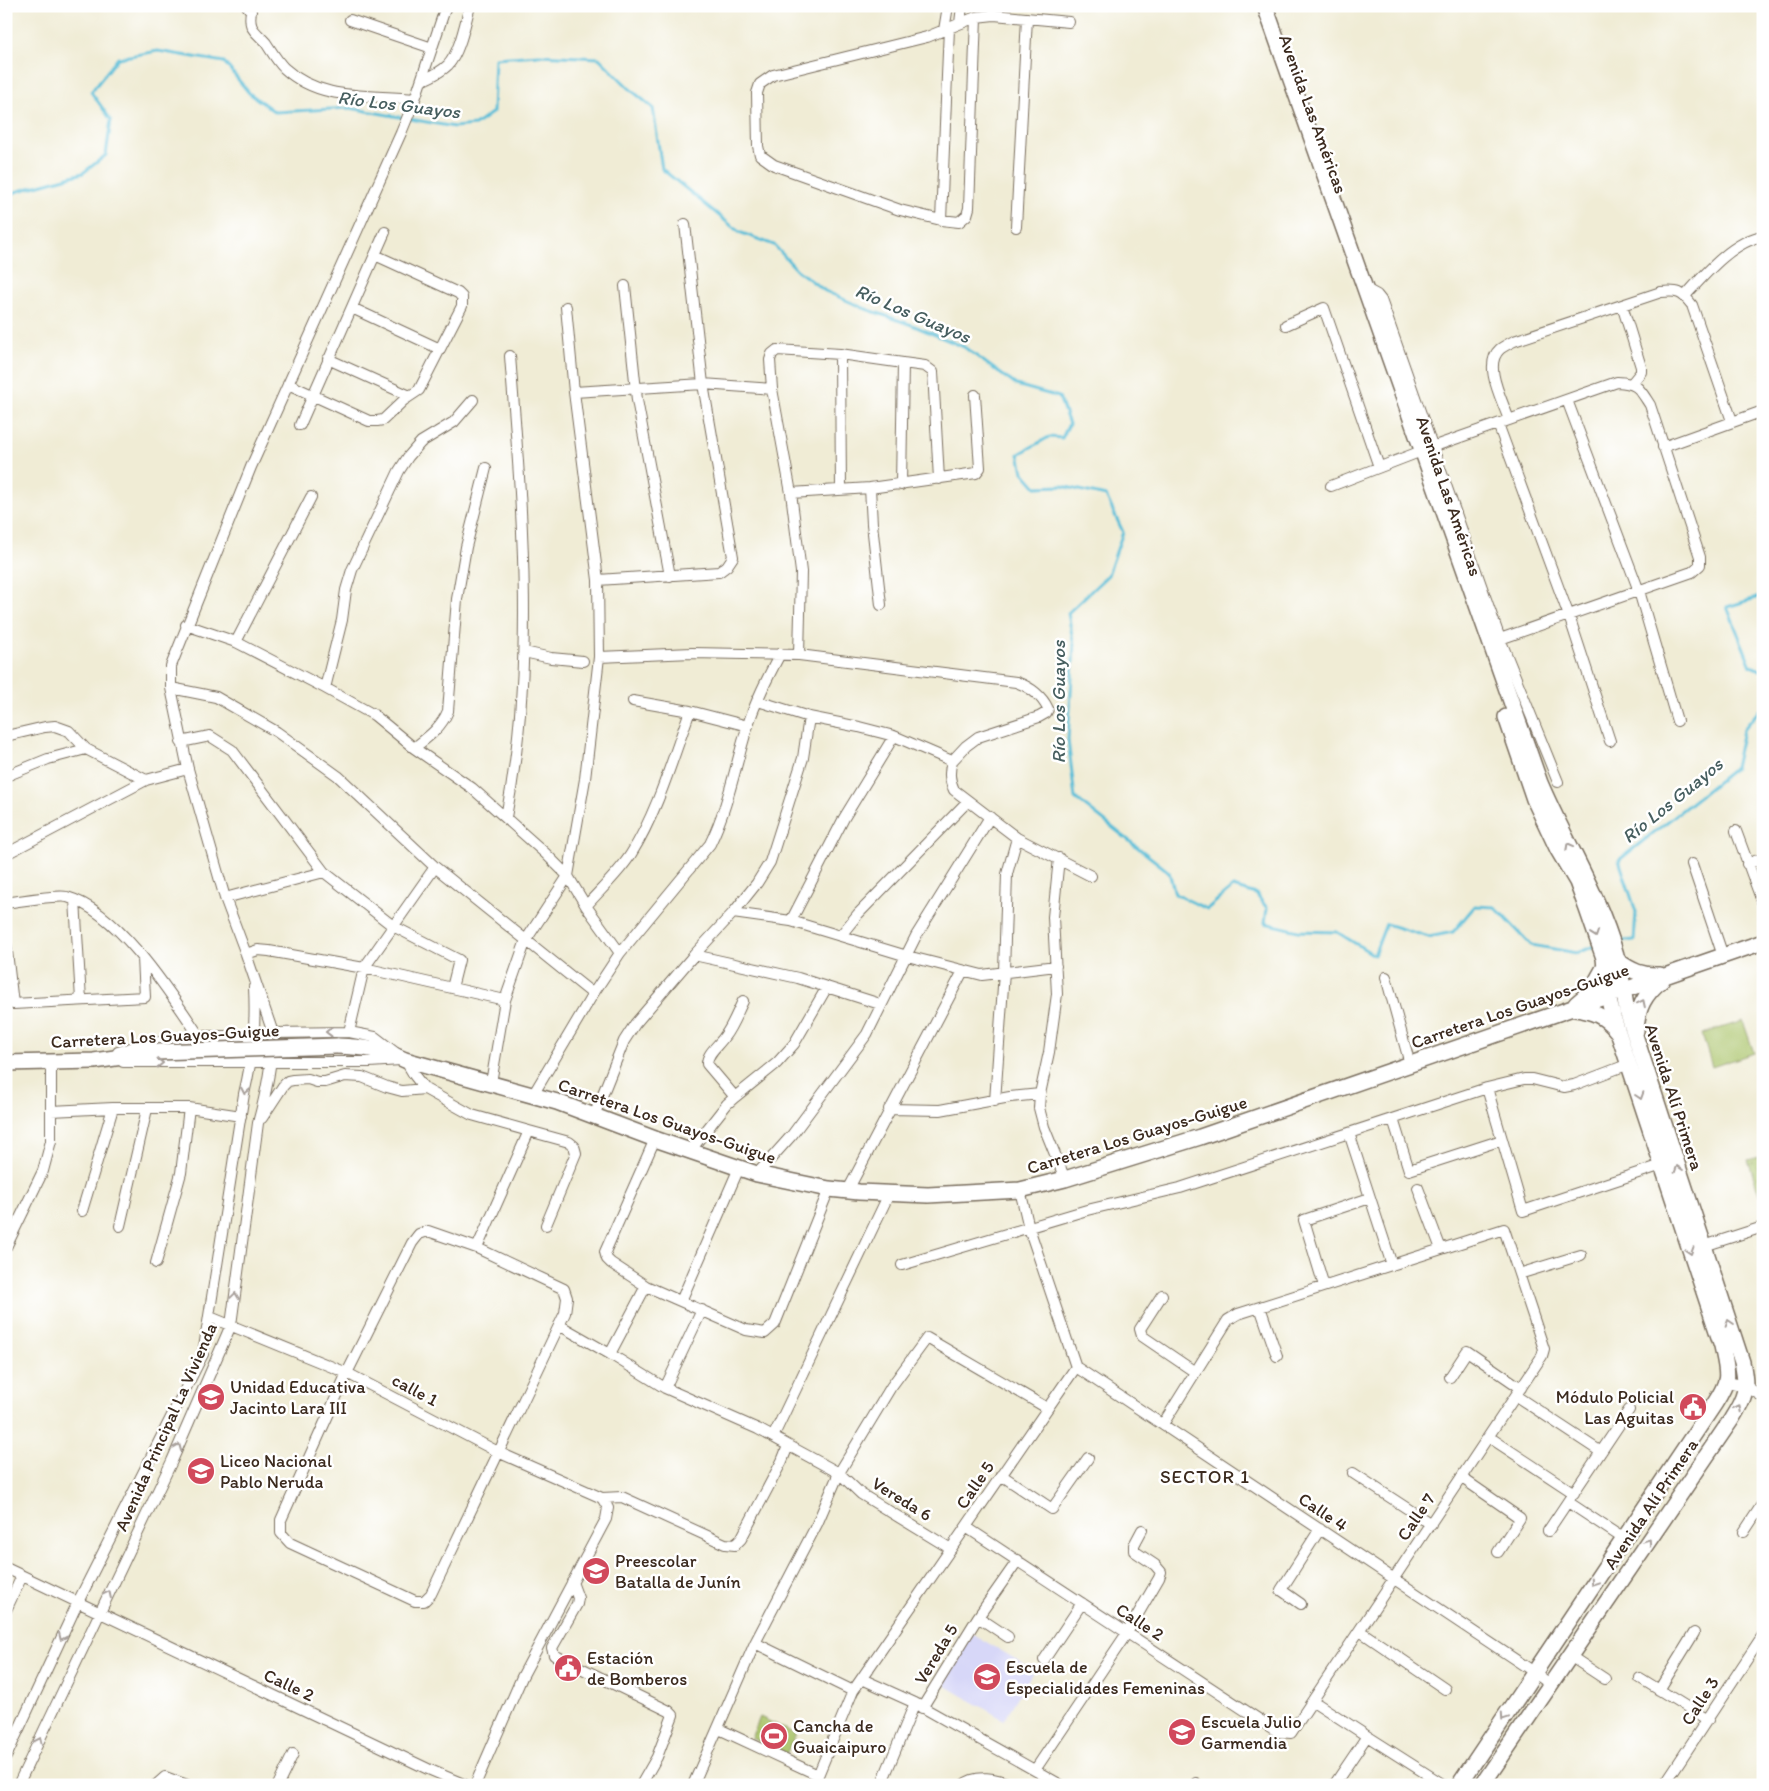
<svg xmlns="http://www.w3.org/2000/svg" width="1769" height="1791" font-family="Itim,sans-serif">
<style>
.built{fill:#d7d7f8}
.grass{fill:url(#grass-dots);stroke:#727744}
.garden{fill:#aac46a;stroke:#727744}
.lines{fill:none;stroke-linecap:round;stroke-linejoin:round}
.stream{stroke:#5abed8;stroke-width:3}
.street-casing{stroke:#7a6e5e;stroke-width:12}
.secondary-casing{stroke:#7a6e5e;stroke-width:18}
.street{stroke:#fff;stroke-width:10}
.secondary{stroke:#fff;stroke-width:15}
.secondary-bridge-casing{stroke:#7a6e5e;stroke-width:18;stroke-linecap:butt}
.secondary-bridge{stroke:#fff;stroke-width:15}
.oneway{stroke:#a79f9a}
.labels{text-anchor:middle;stroke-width:5;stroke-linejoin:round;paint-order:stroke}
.street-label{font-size:18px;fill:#3b2a1e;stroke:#fff}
.poi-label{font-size:18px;fill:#3b2a1e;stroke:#fff;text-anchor:start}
.water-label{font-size:19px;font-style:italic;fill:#465e5f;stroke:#fff}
.neighbourhood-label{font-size:19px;letter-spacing:1px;fill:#3b2a1e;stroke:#fff}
</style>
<defs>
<pattern id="grass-dots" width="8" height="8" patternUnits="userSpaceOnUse" patternTransform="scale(1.25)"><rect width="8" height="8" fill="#aac46a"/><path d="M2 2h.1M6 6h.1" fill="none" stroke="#8c9f57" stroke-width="1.8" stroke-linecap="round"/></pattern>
</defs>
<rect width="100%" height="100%" fill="#fff"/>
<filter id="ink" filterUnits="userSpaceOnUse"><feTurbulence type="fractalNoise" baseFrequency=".02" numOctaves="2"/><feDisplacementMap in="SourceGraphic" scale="10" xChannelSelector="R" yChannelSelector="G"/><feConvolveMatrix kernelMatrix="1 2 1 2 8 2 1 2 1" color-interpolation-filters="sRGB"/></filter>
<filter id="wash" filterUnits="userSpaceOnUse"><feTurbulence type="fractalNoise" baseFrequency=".0096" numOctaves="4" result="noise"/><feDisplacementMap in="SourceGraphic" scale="20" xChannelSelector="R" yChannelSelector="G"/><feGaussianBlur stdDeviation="1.12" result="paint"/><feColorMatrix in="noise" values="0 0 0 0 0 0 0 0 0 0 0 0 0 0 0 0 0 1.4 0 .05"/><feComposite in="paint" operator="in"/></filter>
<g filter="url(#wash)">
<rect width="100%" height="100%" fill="#f0ecd5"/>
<!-- built -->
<path class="built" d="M971,1633L1034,1670L1004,1720L941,1683Z"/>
<!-- grass -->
<path class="grass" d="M1763,1156V1206L1748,1160Z"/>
<!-- garden -->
<path class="garden" d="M1743,1021L1754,1053L1712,1067L1702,1034Z
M760,1717L796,1734L786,1754L751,1738Z"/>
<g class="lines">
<!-- stream -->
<path class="stream" d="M6,202L15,192L83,173L106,155L111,120L91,92L118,58L158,51L224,62L249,93L275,112L350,108L454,127L475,125L493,112L495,58L539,55L599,58L630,89L653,108L662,169L739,232L774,245L797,270L825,291L866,309L912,325L964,347L1016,385L1059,397L1069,424L1062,438L1049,437L1019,454L1023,472L1036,487L1062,486L1106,496L1123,532L1108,575L1068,613L1074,646L1068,740L1075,798L1169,872L1175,894L1207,909L1233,887L1256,894L1267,908L1265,923L1298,931L1337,932L1374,955L1386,924L1429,937L1453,932L1475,906L1495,907L1531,945L1577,953L1595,946
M1763,596L1727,607L1751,666L1763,671
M1615,942L1634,940L1636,912L1619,860L1735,768L1743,730L1763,706"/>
</g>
</g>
<g filter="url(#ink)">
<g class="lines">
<defs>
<path id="street" d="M247,6L251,11C248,30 255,30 266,43C272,52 277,61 284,68C321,102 369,94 415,99
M350,20L432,48
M960,23L962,6
M949,28L941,220L900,210L774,165L760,155L758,146L757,93L760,84L773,75L927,37L976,17L994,15L1069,22
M944,30L948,6
M421,81C430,77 440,73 448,65C460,52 465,23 470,6
M941,220L959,222L967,215L969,208L976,17
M1016,227L1027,18
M625,286L637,400L670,576
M1366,289L1377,295L1381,300L1500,639L1558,782
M1685,296C1705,274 1733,241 1763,236
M1622,305L1641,367V372L1632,383
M352,308L440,349
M1286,325L1324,308L1379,467
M840,354L841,490
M328,359L410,396
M903,363L925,366L933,372L939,479
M288,384L369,421H377L383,420L404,400L419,390L462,306V297L458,293L375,255
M574,392L703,384L772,389
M1567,400L1639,591L1677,721
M1509,420C1503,401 1482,365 1500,349C1504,346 1510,343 1514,341L1661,292C1678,290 1682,292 1692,305L1732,421
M1498,424L1569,616L1610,741
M300,425L385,232
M1663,447L1763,411
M1331,486L1432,447L1617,382C1638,383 1639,388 1650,405L1700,557V565L1692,572L1500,639
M870,488L872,524L881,605
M791,493L870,488L976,473L980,468L975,395
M598,580L719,572L727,566L733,557L703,384L685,224
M186,625L236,642L325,688L374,715L414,748L472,788L545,853L568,876L586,906L620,953
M236,642L311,497
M524,652L551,658L583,661
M799,655L801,572L791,493L772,389L770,360L772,354L777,350L840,354L903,363L901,485
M599,657L692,653L799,655L1016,682C1030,687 1042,696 1048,709L1046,713L1039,717L978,737L966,746L952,761
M171,688L216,697L277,732L338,776L435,867L593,994
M325,688L342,620L346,590L352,570L399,471L408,457L421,442L454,422L473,400
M633,701L690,711L748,726
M758,701L809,717L859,727L894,736L952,761C949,772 949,779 954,790L1017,838L1091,876
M6,736L45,727L55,726L69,731L86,749L146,780
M181,742L210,736L232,750L324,872L393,926L459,960L452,988
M414,748C428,737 441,728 448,711L457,599L466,547L486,468
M6,776L48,759L86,749
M506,817C536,666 522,509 510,356
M1736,831L1763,904
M6,854L146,780L188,769
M1059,858L1053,917L1057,994L1049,1052L1040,1094L1039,1108L1044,1127L1065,1179
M1692,864L1723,956
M1747,864L1763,858
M225,898L324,872
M75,900L81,1000
M6,903C18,901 58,895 67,897C118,911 171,994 199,1036
M586,906C601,889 619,873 631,854C657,813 673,757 690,711
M733,913L791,921L907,956L982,975L1056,966
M791,921L844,818L894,736
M841,935L858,914L968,801
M6,943L13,1004L145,997L143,958
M246,954L258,950L269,951L364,968L505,1000
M694,955L798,978L880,1004
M1386,977L1410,1064
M349,1032L364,968L435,867
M118,1052L140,1045L199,1036H236L273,1033L349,1032L375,1037L405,1060L414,1075L425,1089L472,1115L529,1131L477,1248
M123,1062H369L401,1060
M491,1083L505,1000L526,940L568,876L585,779L599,657L598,580L574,392L566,307
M1487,1088L1523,1211L1662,1165
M533,1095L593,994L620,953L710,844C728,807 735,767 747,728C755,702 768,677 780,654
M735,1097L777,1063L794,1044L827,987
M995,1101L1004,972L1007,874L1017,838
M889,1109L940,1110L1010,1097L1040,1094
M51,1111L113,1108H189L241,1116
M594,1116L624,1041L635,1024L694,955L733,913L757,883L770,862L803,758L809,717
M262,1118L283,1086L288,1081L293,1080L308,1079L317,1082H325L345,1076L362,1077L387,1087L402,1091L425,1089
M1393,1119L1409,1170L1502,1140
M529,1131L569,1142L574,1146L576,1153L546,1225
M1349,1133L1392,1265
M655,1139L605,1252L607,1259L611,1263L646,1286L746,1330L765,1333L775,1324L829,1189
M690,1151L727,1104L735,1097L707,1064C707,1053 718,1046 724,1037C732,1027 737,1013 743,1001
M757,1174L792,1135L867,1034L916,936L990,817
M1418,1188L1441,1249
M848,1190L963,971
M1020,1190L1029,1228L1076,1367
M82,1211L113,1108
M120,1226L147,1109
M428,1231L477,1248L564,1289L567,1298L565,1313L431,1594L424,1601H415L290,1543L281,1533V1520L347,1373L412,1243L419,1234Z
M1704,1246L1763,1227
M6,1247L43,1171L51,1141V1062
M156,1263L181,1173L189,1108
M902,1265L1087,1210L1180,1188L1487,1088L1524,1079H1532L1564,1087L1574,1085L1629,1064
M1519,1274L1581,1255
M646,1286L610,1354L665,1388L758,1429L839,1473L861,1494L951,1549
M1324,1286L1304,1220L1370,1198
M1162,1295L1140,1329L1142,1336L1195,1372
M681,1301L739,1168
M1260,1307L1277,1356
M210,1317L347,1373L500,1453L602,1498L622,1497L725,1544L735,1545L741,1539L782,1461L788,1446
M559,1325L610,1354
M1076,1367L1534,1672L1551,1685
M1450,1377L1467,1351L1521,1388
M1727,1382L1746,1386L1763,1397
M665,1388L702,1310
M1516,1396L1601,1452
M773,1437L889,1194
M1489,1437L1574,1493
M1353,1473L1431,1524
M1001,1475L1052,1509L1088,1458
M1462,1478L1520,1518L1498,1552
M1568,1502L1624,1539
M966,1527L1278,1732L1291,1733L1542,1356L1544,1349L1504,1229L1238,1314L1228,1320L1163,1424
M1548,1531L1629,1410
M1744,1532L1763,1503
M6,1568L428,1769L466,1785
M572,1582L578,1598L577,1604L552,1648L554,1655L669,1711L673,1715L657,1757L641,1785
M1301,1604L1281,1590L1320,1529
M6,1610L22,1576
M978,1617L1008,1637
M1360,1631L1445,1689
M755,1643L853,1691
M1570,1656L1605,1679
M1044,1660L1082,1603
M1640,1678L1708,1720
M862,1679L915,1703L1061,1785
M1659,1690L1694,1633
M1313,1701L1367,1736L1334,1785
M922,1708L978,1617L1018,1560
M719,1729L818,1775
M1367,1736L1444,1785
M6,1757L78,1602L203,1354L244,1094C253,1056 256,1026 254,987
M1035,1770L1127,1633L1159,1578L1161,1572L1155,1565L1134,1551V1545L1142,1530
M18,1785L172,1461L231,1325L258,1123C266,1094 272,1063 273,1033L246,954L225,898L188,769L171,688V666L251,467L401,133L415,99L446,6
M156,1785L165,1777L187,1785
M278,1785L293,1754
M475,1785L522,1677L606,1519L608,1508L602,1498
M693,1785L755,1643L817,1524L839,1473L891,1387L927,1338L1047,1408
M814,1785L853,1691L1076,1367
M881,1785L915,1703
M963,1785C976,1774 997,1778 1011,1785
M1195,1785L1196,1783
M1664,1785L1763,1635"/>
<path id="secondary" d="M1265,6L1540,783C1564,840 1599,894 1616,955C1622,974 1623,992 1627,1011L1742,1362C1748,1390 1746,1396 1731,1420L1482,1785
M1618,961C1631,971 1643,976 1660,975
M1576,1004L1591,991L1605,966
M1575,1009C1593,1011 1605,1016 1617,1031
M1636,1031C1637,1009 1644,994 1662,980
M337,1046C361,1047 383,1049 405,1060L557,1102L655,1139L757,1174L829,1189L859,1192L928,1195L1020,1190L1065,1179L1200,1137L1763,942
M6,1063L94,1061L157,1052
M1459,1785L1715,1403C1731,1378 1728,1375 1722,1346L1613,1017L1608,996L1604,958L1587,909L1577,882L1558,850L1534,799L1506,717"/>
</defs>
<!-- street casing -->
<use href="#street" class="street-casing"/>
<!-- secondary casing -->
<use href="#secondary" class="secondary-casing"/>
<!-- street -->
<use href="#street" class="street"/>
<!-- secondary -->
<use href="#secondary" class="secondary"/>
<defs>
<path id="secondary-bridge" d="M157,1052L337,1046"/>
</defs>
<!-- secondary-bridge casing -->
<use href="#secondary-bridge" class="secondary-bridge-casing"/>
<!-- secondary-bridge -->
<use href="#secondary-bridge" class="secondary-bridge"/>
</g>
<!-- one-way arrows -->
<defs><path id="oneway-chevron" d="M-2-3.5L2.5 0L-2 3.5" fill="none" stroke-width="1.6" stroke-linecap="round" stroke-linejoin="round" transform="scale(1.25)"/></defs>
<g class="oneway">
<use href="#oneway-chevron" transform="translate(1569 846) rotate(-118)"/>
<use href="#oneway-chevron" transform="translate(1595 934) rotate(71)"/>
<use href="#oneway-chevron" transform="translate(1642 1003) rotate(-64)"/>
<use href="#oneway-chevron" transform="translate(329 1032) rotate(179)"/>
<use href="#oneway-chevron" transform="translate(160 1063)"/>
<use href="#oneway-chevron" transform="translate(245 1091) rotate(101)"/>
<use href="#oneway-chevron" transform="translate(1640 1096) rotate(72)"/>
<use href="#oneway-chevron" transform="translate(1678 1169) rotate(-108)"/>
<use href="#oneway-chevron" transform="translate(1690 1251) rotate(72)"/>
<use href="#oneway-chevron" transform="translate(235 1296) rotate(-82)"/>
<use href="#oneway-chevron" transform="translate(1729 1323) rotate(-108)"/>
<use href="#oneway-chevron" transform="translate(1738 1408) rotate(-62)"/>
<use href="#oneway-chevron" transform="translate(178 1447) rotate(-67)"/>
<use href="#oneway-chevron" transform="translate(1648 1542) rotate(-56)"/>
<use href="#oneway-chevron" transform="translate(1594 1582) rotate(124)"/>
<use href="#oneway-chevron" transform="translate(108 1594) rotate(-64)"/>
<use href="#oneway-chevron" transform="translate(62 1637) rotate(115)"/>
<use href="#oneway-chevron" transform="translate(1504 1717) rotate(124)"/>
<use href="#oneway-chevron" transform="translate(39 1741) rotate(-65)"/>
</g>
</g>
<!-- icons -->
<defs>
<symbol id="school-disc" viewBox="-11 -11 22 22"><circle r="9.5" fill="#d1495b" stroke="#fff"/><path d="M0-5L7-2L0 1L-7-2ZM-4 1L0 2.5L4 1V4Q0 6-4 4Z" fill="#fff"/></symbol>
<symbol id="civic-disc" viewBox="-11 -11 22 22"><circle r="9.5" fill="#d1495b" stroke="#fff"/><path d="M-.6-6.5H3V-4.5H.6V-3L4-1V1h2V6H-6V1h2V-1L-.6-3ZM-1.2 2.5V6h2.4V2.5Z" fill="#fff"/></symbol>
<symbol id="stadium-disc" viewBox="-11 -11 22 22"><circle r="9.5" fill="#d1495b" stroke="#fff"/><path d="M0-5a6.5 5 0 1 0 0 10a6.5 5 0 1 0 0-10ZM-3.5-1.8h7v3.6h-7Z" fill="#fff"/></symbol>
</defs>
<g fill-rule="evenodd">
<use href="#school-disc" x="195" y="1381" width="32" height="32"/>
<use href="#civic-disc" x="1677" y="1391" width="32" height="32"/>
<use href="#school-disc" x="185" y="1455" width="32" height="32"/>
<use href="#school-disc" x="580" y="1555" width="32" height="32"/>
<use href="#civic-disc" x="552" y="1652" width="32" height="32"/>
<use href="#school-disc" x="971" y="1661" width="32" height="32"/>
<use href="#school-disc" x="1166" y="1716" width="32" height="32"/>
<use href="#stadium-disc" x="758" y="1720" width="32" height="32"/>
</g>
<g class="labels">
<!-- street labels -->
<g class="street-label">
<text transform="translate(1313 114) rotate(70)" y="6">Avenida Las Américas</text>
<text transform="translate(1449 496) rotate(71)" y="6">Avenida Las Américas</text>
<text transform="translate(1520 1006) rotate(-19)" y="6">Carretera Los Guayos-Guigue</text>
<text transform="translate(165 1036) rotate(-3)" y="6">Carretera Los Guayos-Guigue</text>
<text transform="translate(1674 1097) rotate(72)" y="6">Avenida Alí Primera</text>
<text transform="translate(667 1121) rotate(19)" y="6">Carretera Los Guayos-Guigue</text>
<text transform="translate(1137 1135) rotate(-17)" y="6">Carretera Los Guayos-Guigue</text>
<text transform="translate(415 1390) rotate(28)" y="6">calle 1</text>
<text transform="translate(166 1427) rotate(-66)" y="6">Avenida Principal La Vivienda</text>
<text transform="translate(975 1485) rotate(-56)" y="6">Calle 5</text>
<text transform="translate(902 1499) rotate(32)" y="6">Vereda 6</text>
<text transform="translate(1651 1504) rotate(-56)" y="6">Avenida Alí Primera</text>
<text transform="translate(1323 1512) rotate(34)" y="6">Calle 4</text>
<text transform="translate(1416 1517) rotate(-56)" y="6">Calle 7</text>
<text transform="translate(1140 1622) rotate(33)" y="6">Calle 2</text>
<text transform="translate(936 1654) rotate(-59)" y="6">Vereda 5</text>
<text transform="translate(289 1685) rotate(25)" y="6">Calle 2</text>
<text transform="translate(1700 1701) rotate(-57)" y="6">Calle 3</text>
</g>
<!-- poi labels -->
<g class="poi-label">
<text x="230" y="1393">Unidad Educativa<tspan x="230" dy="21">Jacinto Lara III</tspan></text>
<text x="1674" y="1403" text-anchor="end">Módulo Policial<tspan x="1674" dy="21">Las Aguitas</tspan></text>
<text x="220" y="1467">Liceo Nacional<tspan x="220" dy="21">Pablo Neruda</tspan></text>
<text x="615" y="1567">Preescolar<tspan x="615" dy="21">Batalla de Junín</tspan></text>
<text x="587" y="1664">Estación<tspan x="587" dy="21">de Bomberos</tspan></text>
<text x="1006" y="1673">Escuela de<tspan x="1006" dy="21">Especialidades Femeninas</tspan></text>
<text x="1201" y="1728">Escuela Julio<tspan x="1201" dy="21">Garmendia</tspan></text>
<text x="793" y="1732">Cancha de<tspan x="793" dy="21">Guaicaipuro</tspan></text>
</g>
<!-- water labels -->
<g class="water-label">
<text transform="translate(399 104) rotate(7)" y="7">Río Los Guayos</text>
<text transform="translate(913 313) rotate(23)" y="7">Río Los Guayos</text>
<text transform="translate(1058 702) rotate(-90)" y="7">Río Los Guayos</text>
<text transform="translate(1672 800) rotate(-39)" y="7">Río Los Guayos</text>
</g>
<!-- neighbourhood labels -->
<g class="neighbourhood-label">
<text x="1205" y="1483">SECTOR 1</text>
</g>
</g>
<!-- margin -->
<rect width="1769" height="1791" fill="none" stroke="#fff" stroke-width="25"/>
</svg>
